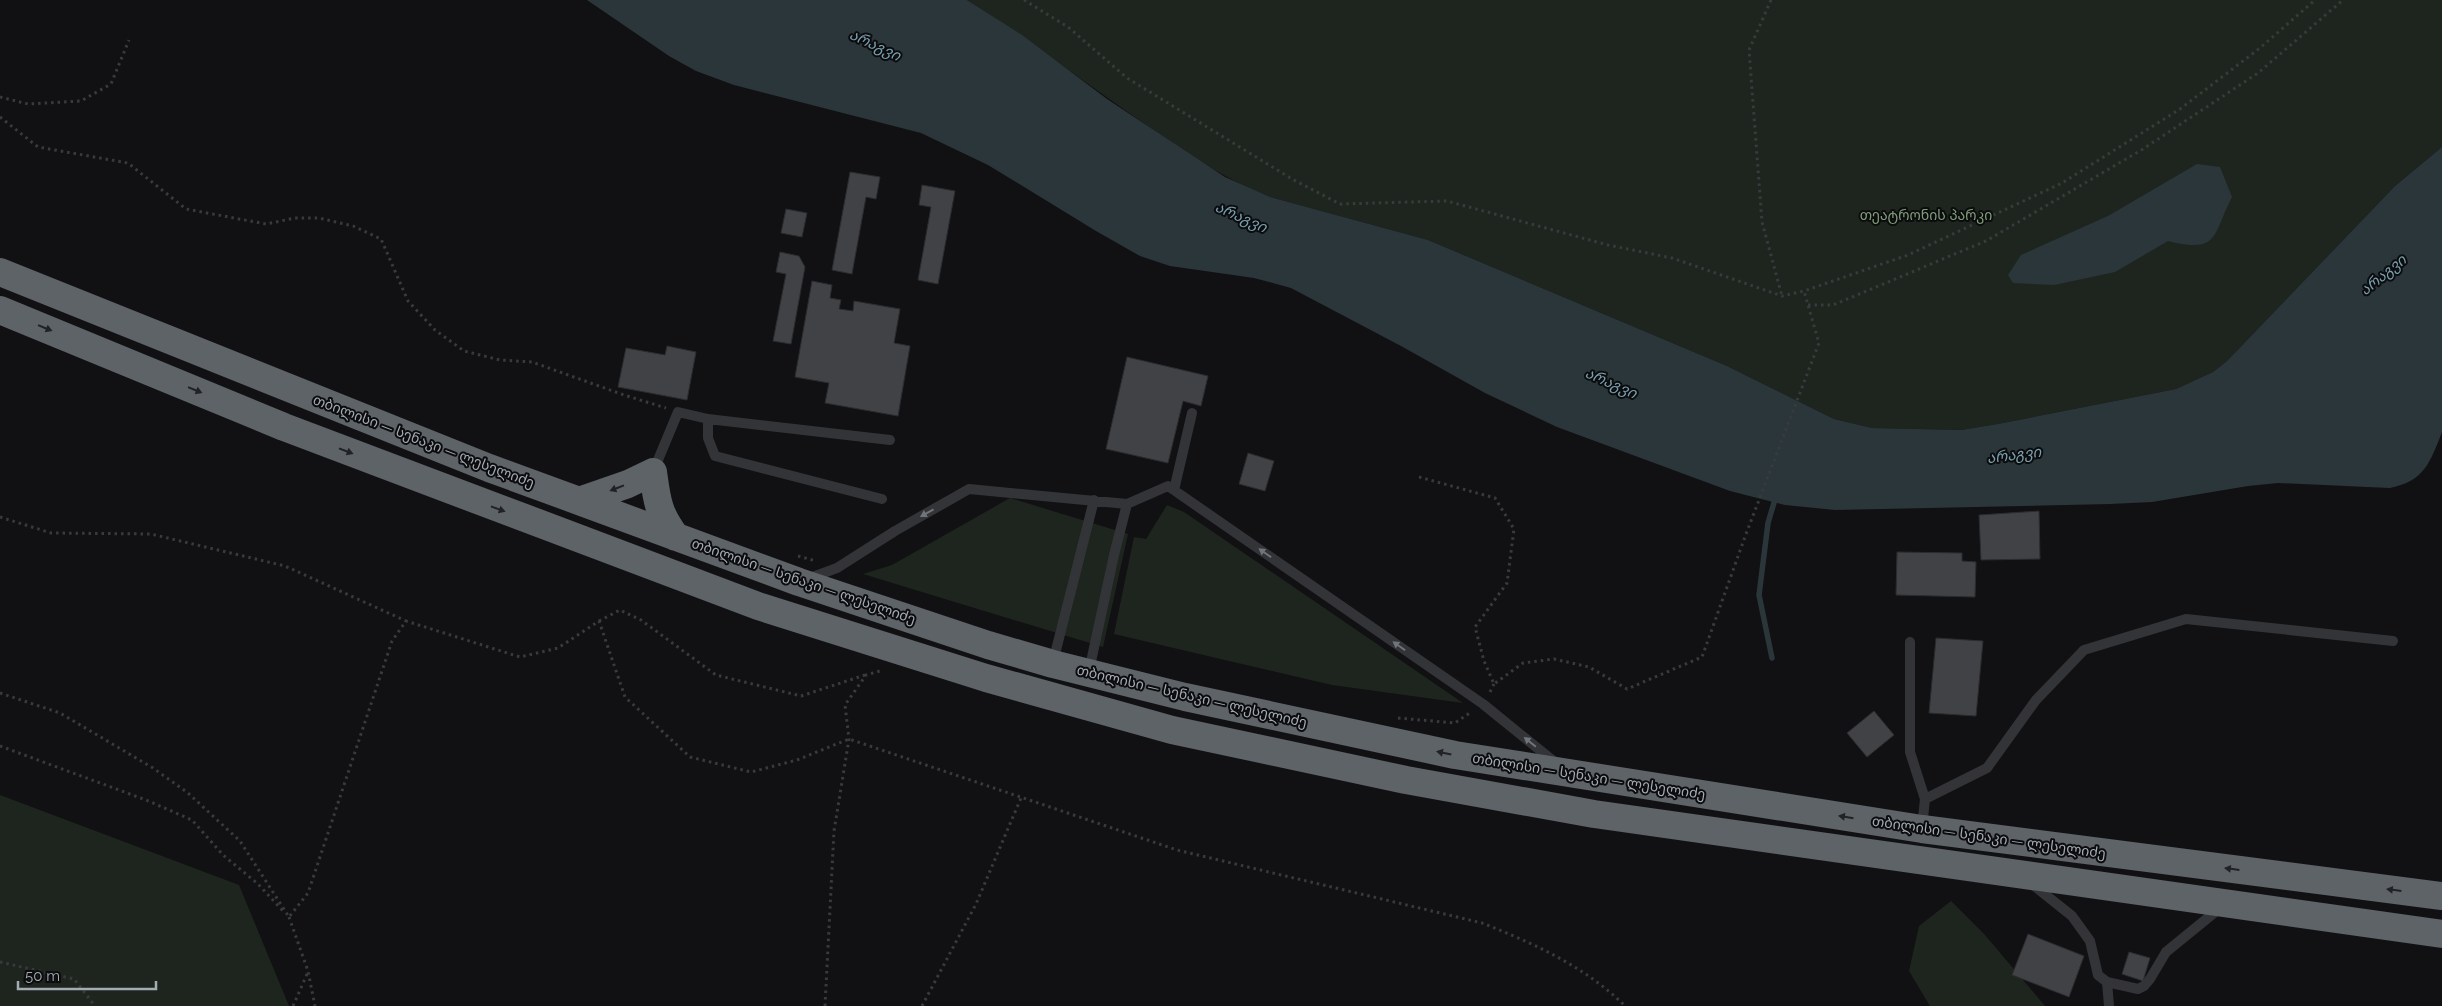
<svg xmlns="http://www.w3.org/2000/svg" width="2442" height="1006" font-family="Raleway,'Noto Sans Georgian',sans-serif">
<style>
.green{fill:#1e251e}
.water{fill:#2b363b}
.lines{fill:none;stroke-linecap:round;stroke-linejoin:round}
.stream{stroke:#2b363b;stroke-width:5.5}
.building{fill:#404246;stroke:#2b2c2f}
.path{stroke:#383b3e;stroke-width:3;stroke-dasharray:2.5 4;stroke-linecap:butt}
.service{stroke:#323438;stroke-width:10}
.motorway{stroke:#5e6368;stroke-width:28}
.oneway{fill:#202224}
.oneway2{fill:#70757c}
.labels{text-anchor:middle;stroke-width:4;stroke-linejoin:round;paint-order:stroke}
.park-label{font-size:14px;fill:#7f9e7a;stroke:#0c0c0e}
.street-label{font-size:14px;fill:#a3abb3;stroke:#0c0c0e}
.water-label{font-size:15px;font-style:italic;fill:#79a0ae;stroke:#0c0c0e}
</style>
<rect width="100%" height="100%" fill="#111113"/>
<!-- green -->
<path class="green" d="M967,0H2442V147L2395,186L2227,361L2213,372L2176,389L1998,424L1961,430L1872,428L1834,419L1727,366L1428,240L1270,197C1230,182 1197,159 1161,135C1096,91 1034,43 967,0Z
M1010,498L1128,534L1103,647L863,574L892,565Z
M1167,505L1184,512L1463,703L1332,685L1114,634L1134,537L1146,539Z
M0,795L239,885L289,1006H0Z
M1951,901L1985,935L2045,1006H1930L1909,971L1919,926Z"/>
<!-- water -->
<path class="water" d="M587,0H967L1022,35L1107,99L1225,177L1270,197L1428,240L1727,366L1834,419L1872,428L1961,430L1998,424L2176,389L2213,372L2227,361L2395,186L2442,147V432C2430,463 2424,481 2390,488L2278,483L2248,486L2152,502L2110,504L1835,510L1785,505L1730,491L1557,427L1485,393L1401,346L1291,288L1254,278L1170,266L1140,256L1096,231L988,165L921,133L734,85L696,71L669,56Z
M2197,164L2220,167L2232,197C2212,235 2220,254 2168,241L2115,272L2054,285L2013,283L2008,275L2021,255L2108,216Z"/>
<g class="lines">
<!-- stream -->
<path class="stream" d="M1772,658L1759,595L1768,523L1776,496"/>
</g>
<!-- building -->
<path class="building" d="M850,172L880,177L876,199L866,197L852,274L832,270Z
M922,185L955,191L938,284L918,280L931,207L919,205Z
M786,209L807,213L802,237L781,233Z
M780,252L799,256L805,267L791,344L773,341L786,274L776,272Z
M812,281L832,285L830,298L841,300L839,309L853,311L854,301L900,309L894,343L910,346L898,416L825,403L829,383L795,377Z
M667,346L696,352L687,400L618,387L626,348L665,355Z
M1127,357L1208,376L1201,406L1183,401L1168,463L1106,449Z
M1248,453L1274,461L1265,491L1239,484Z
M2039,511L2040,559L1981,560L1979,515Z
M1897,552L1962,553V561L1976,562L1975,597L1896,595Z
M1936,638L1983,641L1976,716L1929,713Z
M1874,711L1894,735L1867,757L1847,733Z
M2028,934L2084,956L2069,997L2012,975Z
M2129,952L2150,958L2143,981L2122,974Z"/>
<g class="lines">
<!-- path -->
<path class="path" d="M1024,0L1068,27L1127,78L1292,179L1340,204L1447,201L1608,245L1672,258L1782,296L1804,291L1908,255L2062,183L2180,109L2260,48L2315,0
M1771,0L1749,50L1762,222L1782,296
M0,97L28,104L81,101L111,84L129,40
M0,117L38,147L128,163L186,209L266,224L295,218H319L353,226L381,239L408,301L435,330L464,351L500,360L532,362L624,395L666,408
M1808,305H1833L1986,241L2143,149L2258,73L2343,0
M1419,477L1495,498L1514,529L1507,583L1475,627L1484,661L1494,684L1523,663L1554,659L1589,667L1627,689L1702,657L1746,534L1819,343L1804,291
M0,517L51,533L151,534L285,566L406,621
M798,556L816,561
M599,621L620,610L641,620L716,675L801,696L865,675
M1490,692L1494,684
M0,693L60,713L153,768L188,793L240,841L289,917L308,893L392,641L406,621L520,657L558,648L599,621L625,697L690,757L751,772L797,760L849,739L1177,850L1482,923C1533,943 1586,967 1625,1006
M1398,718L1455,723L1471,712
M0,746L146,800L192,820L223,855L258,884L283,911
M289,917L308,971L315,1006
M0,962L74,979L95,1006
M293,1006L308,972
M825,1006L834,831L849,739L845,705L866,675L883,670
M922,1006L976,904L1021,798"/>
<!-- service -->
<path class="service" d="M708,419V438L715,456L882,499
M653,472L678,412L708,419L890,440
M1174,490L1192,413
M807,579L837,568L895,531L969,489L1127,504L1168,486L1483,704L1557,764
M1910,642V752L1925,799L1922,828
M1053,662L1094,500
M1089,671L1114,555L1127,504
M1925,799L1987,768L2036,700L2084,650L2186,619L2393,641
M2032,884L2072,916L2090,941L2098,975L2107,982L2138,989L2144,986L2150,979L2166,952L2220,908
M2107,982L2109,1006"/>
<!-- motorway -->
<path class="motorway" d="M0,272L489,468L579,501L799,582L988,645L1053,664L1185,697L1455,755L1922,829L2442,896
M0,310L284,427L758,606L986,678L1172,730L1406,780L1594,814L2442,934
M579,501L628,484L653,472C657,501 658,513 676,537"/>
</g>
<!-- one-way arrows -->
<defs><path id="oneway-solid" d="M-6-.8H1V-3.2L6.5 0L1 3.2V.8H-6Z" transform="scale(1.25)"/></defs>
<g class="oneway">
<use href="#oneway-solid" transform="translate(45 328) rotate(22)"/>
<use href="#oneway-solid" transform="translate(195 390) rotate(22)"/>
<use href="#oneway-solid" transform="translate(346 451) rotate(21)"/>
<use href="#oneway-solid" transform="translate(617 488) rotate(159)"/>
<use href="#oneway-solid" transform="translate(498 509) rotate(20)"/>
<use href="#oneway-solid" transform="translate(1444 753) rotate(-168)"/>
<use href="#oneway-solid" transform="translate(1846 817) rotate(-171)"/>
<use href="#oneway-solid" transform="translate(2232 869) rotate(-173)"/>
<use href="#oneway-solid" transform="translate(2394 890) rotate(-173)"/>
</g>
<g class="oneway2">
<use href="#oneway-solid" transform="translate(927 513) rotate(151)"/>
<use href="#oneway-solid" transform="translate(1265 553) rotate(-145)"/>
<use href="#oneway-solid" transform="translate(1399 646) rotate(-145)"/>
<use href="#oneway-solid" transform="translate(1530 742) rotate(-141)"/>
</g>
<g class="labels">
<!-- park labels -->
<g class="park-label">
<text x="1926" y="220">თეატრონის პარკი</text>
</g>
<!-- street labels -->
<g class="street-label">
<text transform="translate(424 441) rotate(21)" y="5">თბილისი — სენაკი — ლესელიძე</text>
<text transform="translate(804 581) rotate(19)" y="5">თბილისი — სენაკი — ლესელიძე</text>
<text transform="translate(1192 696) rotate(13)" y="5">თბილისი — სენაკი — ლესელიძე</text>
<text transform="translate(1589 776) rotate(9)" y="5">თბილისი — სენაკი — ლესელიძე</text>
<text transform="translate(1989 837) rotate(8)" y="5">თბილისი — სენაკი — ლესელიძე</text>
</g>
<!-- water labels -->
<g class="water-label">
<text transform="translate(875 45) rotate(25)" y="5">არაგვი</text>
<text transform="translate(1241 217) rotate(24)" y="5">არაგვი</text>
<text transform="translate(2383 275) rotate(-39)" y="5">არაგვი</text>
<text transform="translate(1611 383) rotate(24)" y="5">არაგვი</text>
<text transform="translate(2014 455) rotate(-7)" y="5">არაგვი</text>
</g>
</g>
<!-- scale -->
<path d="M18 981v8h138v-8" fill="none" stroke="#a3abb3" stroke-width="2.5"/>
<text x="25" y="981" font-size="15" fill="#a3abb3" stroke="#0c0c0e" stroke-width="4" paint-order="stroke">50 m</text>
</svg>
